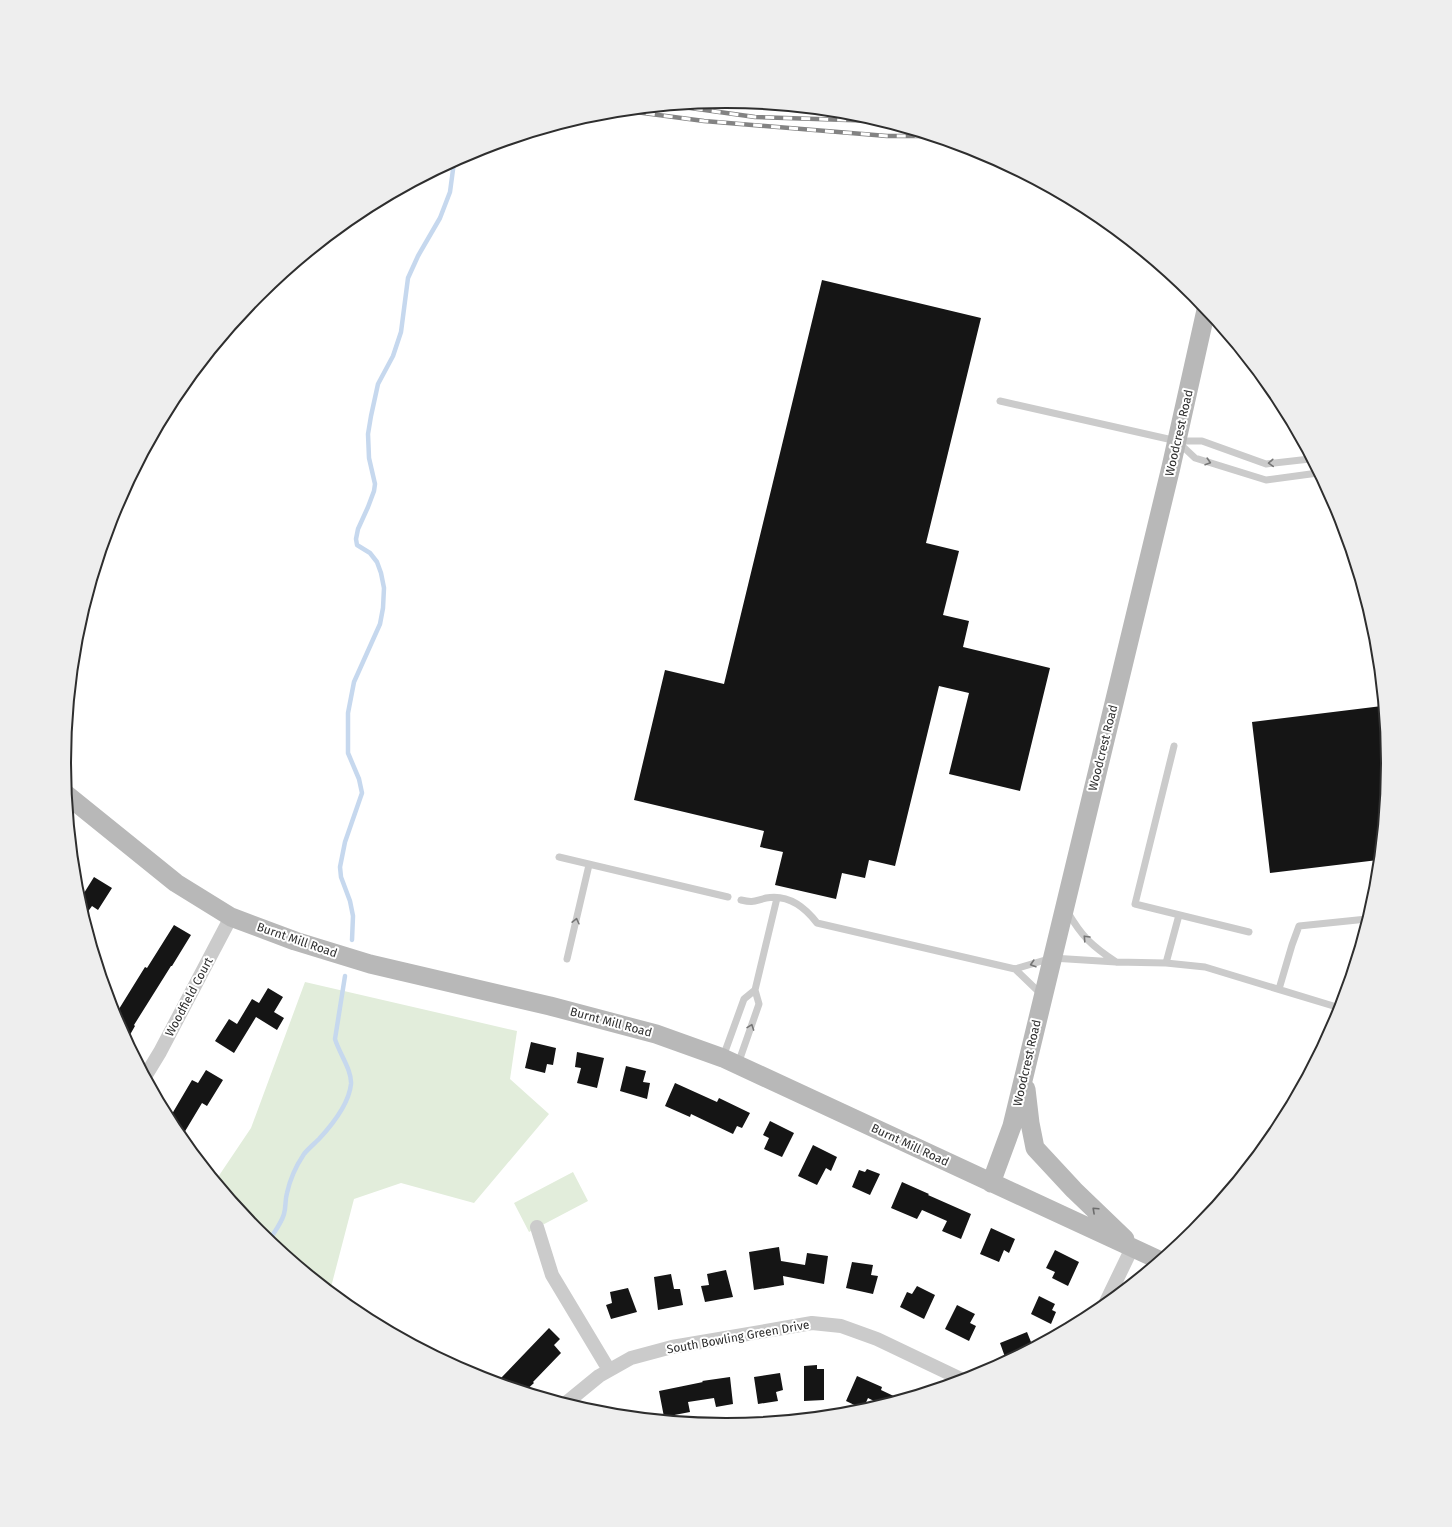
<svg xmlns="http://www.w3.org/2000/svg" width="1452" height="1527" font-family="'Fira Sans',sans-serif">
<style>
.green{fill:#e2eddb}
.lines{fill:none;stroke-linecap:round;stroke-linejoin:round}
.stream{stroke:#c6d8ee;stroke-width:4.5}
.building{fill:#151515}
.lane{stroke:#cbcbcb;stroke-width:7}
.street{stroke:#cbcbcb;stroke-width:14}
.secondary{stroke:#b8b8b8;stroke-width:19}
.rail-casing{stroke:#838383;stroke-width:4.5}
.rail{stroke:#fff;stroke-width:3;stroke-dasharray:9;stroke-linecap:butt}
.oneway{stroke:#757575}
.oneway2{stroke:#6c6c6c}
.labels{text-anchor:middle;stroke-width:4;stroke-linejoin:round;paint-order:stroke}
.street-label{font-size:12px;fill:#2e2e2e;stroke:#fff}
.rim{fill:none;stroke:#2e2e2e;stroke-width:2}
</style>
<rect width="100%" height="100%" fill="#fff"/>
<!-- green -->
<path class="green" d="M305,982L517,1031L510,1079L549,1114L474,1203L401,1183L354,1199L330,1291L258,1231L216,1180L251,1128Z
M573,1172L588,1201L529,1232L514,1203Z"/>
<g class="lines">
<!-- stream -->
<path class="stream" d="M352,940L353,916L350,901L341,877L340,867L345,842L362,793L359,779L348,753V713L354,682L380,624L383,608L384,588L381,573L377,562L370,553L357,545L356,539L358,529L368,507L374,491L375,484L369,458L368,434L371,416L378,384L393,356L401,332L408,278L418,256L440,218L450,192L454,162
M269,1241C274,1232 281,1224 284,1214C286,1207 285,1200 287,1193C290,1179 296,1166 304,1154C308,1149 314,1144 319,1139C332,1125 349,1104 351,1084C352,1070 339,1053 335,1039L345,976"/>
</g>
<!-- building -->
<path class="building" d="M822,280L981,318L926,543L959,551L943,615L969,621L963,647L1050,668L1020,791L949,774L969,693L939,686L895,866L869,860L865,878L842,873L836,899L775,885L783,852L760,847L764,831L634,800L665,670L724,684Z
M1382,706L1388,764L1378,860L1270,873L1252,722Z
M94,877L112,888L98,910L92,906L84,917L79,901Z
M174,925L191,935L172,966H171L134,1025L135,1026L127,1040L114,1017L145,967L147,968Z
M268,988L283,997L274,1012L284,1018L277,1030L256,1017L234,1053L215,1041L229,1019L237,1024L252,999L259,1003Z
M531,1042L556,1048L553,1065L547,1064L545,1073L525,1068Z
M577,1052L604,1058L597,1088L577,1083L581,1068L575,1067Z
M626,1066L646,1071L643,1082L650,1083L647,1099L620,1091Z
M206,1070L223,1080L207,1106L202,1103L181,1138L169,1119L192,1080L198,1083Z
M675,1083L717,1102L719,1098L750,1113L742,1128L737,1126L733,1134L691,1114L690,1117L665,1106Z
M770,1121L794,1133L782,1157L764,1149L769,1138L763,1135Z
M813,1145L837,1157L831,1171L826,1168L817,1185L798,1176Z
M867,1169L880,1174L870,1195L852,1187L859,1170L865,1172Z
M902,1182L929,1194L928,1195L971,1214L961,1239L942,1231L947,1221L922,1210L917,1219L891,1208Z
M991,1228L1015,1239L1009,1253L1004,1250L999,1262L980,1254Z
M779,1247L781,1261L805,1265L807,1253L828,1256L824,1284L783,1276L784,1285L754,1290L749,1252Z
M1055,1250L1079,1262L1068,1286L1052,1278L1055,1272L1046,1268Z
M852,1262L873,1265L871,1275L878,1276L873,1294L846,1288Z
M726,1270L733,1297L705,1302L701,1286L709,1285L707,1274Z
M671,1274L674,1289H680L683,1305L658,1310L654,1277Z
M917,1286L935,1295L924,1319L900,1307L907,1292L912,1294Z
M628,1288L637,1312L611,1319L606,1305L612,1303L610,1292Z
M1039,1296L1055,1304L1052,1310L1056,1312L1051,1324L1031,1314Z
M957,1305L975,1314L970,1323L976,1326L969,1341L945,1329Z
M549,1328L560,1339L554,1345L561,1353L533,1382L534,1383L525,1391L507,1386L501,1378Z
M1027,1332L1033,1347L1015,1356L1014,1353L1005,1357L1000,1343Z
M817,1365V1369H824V1400L804,1401V1366Z
M780,1373L783,1390L776,1392L778,1401L758,1404L754,1377Z
M857,1376L882,1387L881,1390L900,1399L882,1405L868,1398L863,1409L846,1401Z
M730,1377L733,1404L716,1407L714,1398L688,1402L690,1412L664,1417L659,1391L703,1382L702,1381Z"/>
<g class="lines">
<!-- lane -->
<path class="lane" d="M1000,401L1177,441H1202L1266,464L1310,459
M1178,442L1195,458L1266,480L1318,473
M1174,746L1135,904L1249,932
M559,857L728,897
M741,900C754,903 754,901 766,898C788,894 804,906 817,923L1015,969L1052,958L1116,962L1166,963L1205,967L1340,1008
M1067,911C1082,937 1092,946 1116,962
M567,959L589,865
M1166,963L1179,915
M1015,969L1041,994
M1279,989L1292,945L1299,926L1367,919
M723,1057L744,999L755,990
M738,1064L759,1004L755,990L777,898"/>
<!-- street -->
<path class="street" d="M146,1075L160,1052L231,917
M537,1227L552,1275L609,1370
M1105,1304L1132,1248
M566,1403L599,1376L631,1358L672,1347L812,1323L841,1326L877,1339L963,1380"/>
<!-- secondary -->
<path class="secondary" d="M67,795L176,883L231,917L295,941L370,964L550,1006L656,1034L723,1058L1159,1260
M1026,1089L1030,1123L1035,1148L1074,1190L1125,1239
M991,1183L1012,1126L1171,467L1206,310"/>
<defs>
<path id="rail" d="M676,106L755,117L878,121
M628,111L704,121L887,136H929"/>
</defs>
<!-- rail casing -->
<use href="#rail" class="rail-casing"/>
<!-- rail -->
<use href="#rail" class="rail"/>
</g>
<!-- one-way arrows -->
<defs><path id="oneway-chevron" d="M-2-3.5L2.5 0L-2 3.5" fill="none" stroke-width="1.6" stroke-linecap="round" stroke-linejoin="round"/></defs>
<g class="oneway">
<use href="#oneway-chevron" transform="translate(1208 462) rotate(17)"/>
<use href="#oneway-chevron" transform="translate(1271 463) rotate(176)"/>
<use href="#oneway-chevron" transform="translate(576 921) rotate(-77)"/>
<use href="#oneway-chevron" transform="translate(1086 938) rotate(-133)"/>
<use href="#oneway-chevron" transform="translate(1033 964) rotate(163)"/>
<use href="#oneway-chevron" transform="translate(751 1027) rotate(-70)"/>
</g>
<use class="oneway2" href="#oneway-chevron" transform="translate(1095 1210) rotate(-137)"/>
<g class="labels">
<!-- street labels -->
<g class="street-label">
<text transform="translate(1179 433) rotate(-77)" y="4">Woodcrest Road</text>
<text transform="translate(1103 748) rotate(-76)" y="4">Woodcrest Road</text>
<text transform="translate(297 940) rotate(19)" y="4">Burnt Mill Road</text>
<text transform="translate(189 997) rotate(-62)" y="4">Woodfield Court</text>
<text transform="translate(611 1022) rotate(15)" y="4">Burnt Mill Road</text>
<text transform="translate(1027 1063) rotate(-77)" y="4">Woodcrest Road</text>
<text transform="translate(910 1145) rotate(25)" y="4">Burnt Mill Road</text>
<text transform="translate(738 1337) rotate(-10)" y="4">South Bowling Green Drive</text>
</g>
</g>
<!-- crop -->
<path d="M0 0H1452V1527H0ZM71 763a655 655 0 1 1 1310 0a655 655 0 1 1-1310 0Z" fill="#eee" fill-rule="evenodd"/>
<path class="rim" d="M71 763a655 655 0 1 1 1310 0a655 655 0 1 1-1310 0Z"/>
</svg>
